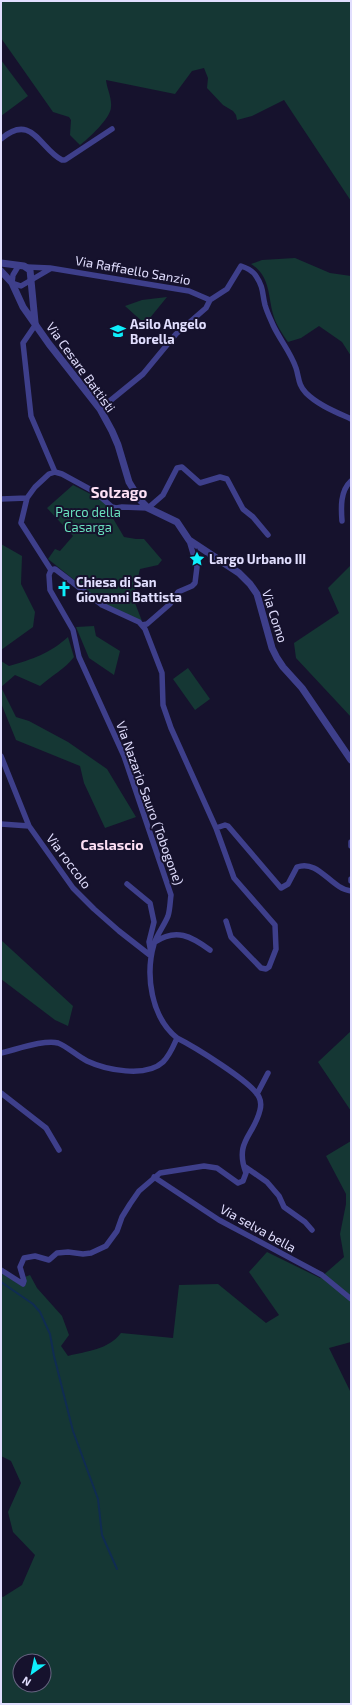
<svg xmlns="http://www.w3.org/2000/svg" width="352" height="1705" font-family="'Exo 2',sans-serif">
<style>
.green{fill:#153734;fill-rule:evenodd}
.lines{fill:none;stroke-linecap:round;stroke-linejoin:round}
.stream{stroke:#102c52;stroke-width:2}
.minor{stroke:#3e3f8b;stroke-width:5.5}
.tertiary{stroke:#3e3f8b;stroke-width:7}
.labels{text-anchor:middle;stroke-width:4;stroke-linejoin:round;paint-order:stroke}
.street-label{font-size:13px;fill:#e1defe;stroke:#16122d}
.poi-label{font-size:13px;font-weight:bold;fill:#e1defe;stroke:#16122d;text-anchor:start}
.park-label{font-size:13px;fill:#69e0bd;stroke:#16122d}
.neighbourhood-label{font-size:14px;font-weight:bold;fill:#fee0f5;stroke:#16122d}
.quarter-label{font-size:15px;font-weight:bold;fill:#fee0f5;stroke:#16122d}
</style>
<rect width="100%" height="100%" fill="#16122d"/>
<!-- green -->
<path class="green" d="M1,1H351V201L284,100L252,116L237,120L236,115L233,111L223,105L207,88L208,78L204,68L192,71L175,94L106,80C107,89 112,98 111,107C111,118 88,139 80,145L70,135L71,120L69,117L53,112L1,38Z
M1,60L28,96L1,116Z
M295,258L330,273L351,276V356L342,342L319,326L301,338L288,342C282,333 276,325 273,314C268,295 270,276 251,264L262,260Z
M167,297L145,324L125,306L142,300Z
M73,485L100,499L114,511L111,515L124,537L136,539H144L162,560L158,565L140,569L133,598L142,621L103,603L48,559L55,549L60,551L73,536L47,508Z
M1,544L22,556L21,584L35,612L33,627L1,650Z
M351,565V717L296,658L294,643L339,613L328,588Z
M94,626L96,636L120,651L114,675L89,658L76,627Z
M68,637L74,657C65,669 51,676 40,686L15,675L1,687L16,717L29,721L68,742L107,769L136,817L105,828L84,783L80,766L16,740L1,703V661L9,666C33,659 49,654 68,637Z
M188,668L210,699L195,710L173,679Z
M1,940L73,1006L68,1026L55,1020L1,979Z
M351,1031V1111L318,1062Z
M351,1141V1342L329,1348L351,1393V1704H1V1596L3,1597L22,1585L35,1555L13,1532L8,1512L21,1483L11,1461L1,1456V1273L19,1284L25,1277L30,1275L37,1288L62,1316L69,1335L61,1346L68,1356C87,1351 108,1350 121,1333L173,1338L179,1285L218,1284L266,1323L279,1315L249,1272L267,1252L320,1278L344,1257L340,1234L346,1204V1194L326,1156ZM20,1661H44V1685H20Z"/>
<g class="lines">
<!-- stream -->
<path class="stream" d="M1,1282L33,1304L40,1312L50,1334L54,1356L73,1431L98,1499L102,1535L117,1569"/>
<!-- minor -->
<path class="minor" d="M1,139C32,112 40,149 62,160H65L112,129
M19,265L13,275L12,283L21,286L50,269
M27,267L50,268L189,291L210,300
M36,324L23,343L31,416L55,472
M100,409L143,374L176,334L206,308L210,300L227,289L241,266C247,268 253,271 256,276C264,288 262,293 265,305C267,312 270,318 273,325C280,340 291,353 296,368C299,377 298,385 306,393C318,405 336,412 351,419
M27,498L21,523L51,570
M1,499L27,498L35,487L49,474L55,472L62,474L95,492L112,507L116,508L122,507L148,508L163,495L177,468L182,467L200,483L220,477L227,479L243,509L253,517L268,535
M342,521C341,508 340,491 351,481
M51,570L55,569L102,605L139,622L145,629L162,673L163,705L171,728L216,828L234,878L275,925L276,949L269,967L266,969L261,968L231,937L226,921
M142,625L147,624L170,604L178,592L192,586L195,583L197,567L189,540
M1,756L29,826L73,888L94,909L119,931L151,956
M1,824L29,826
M216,828L225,825L228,826L281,888L288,884L297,867C319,859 331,889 351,891
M351,842V846
M351,879V881
M127,884L150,903L154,922L149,942L151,953
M155,942C176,928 191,936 210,950
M1,1053C15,1050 45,1039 58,1043C68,1047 77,1056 87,1061C106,1070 146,1078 163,1062C170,1055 173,1047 177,1038C151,1017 145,975 154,944C157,934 164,926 168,916C170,910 170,902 171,895L124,756L79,657L73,630L50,590L49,575L51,570
M1,1093L46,1128L59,1150
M257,1094L268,1073
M244,1166L267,1182L279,1196L284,1207L305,1222L312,1230
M154,1177L219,1220L322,1275L351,1299
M1,1270L23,1284L24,1281L20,1267L24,1258L35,1256L49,1260L57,1253L68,1252L83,1254L91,1253L106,1246L117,1231L122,1217L130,1204L139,1191L160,1173L204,1166L217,1168L238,1183L243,1181L246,1173C234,1141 254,1136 260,1110C261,1106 261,1101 259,1097C252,1082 193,1046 177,1038"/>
<!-- tertiary -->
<path class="tertiary" d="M1,263L24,266L30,270L35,322
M1,271L12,283L23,307L49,344L100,409L112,431L118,445L129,482L140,500L148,508L177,522L189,540L239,573L250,584L257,594L272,648L277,658L283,667L302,688L351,760"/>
</g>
<!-- icons -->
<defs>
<symbol id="school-bare" viewBox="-9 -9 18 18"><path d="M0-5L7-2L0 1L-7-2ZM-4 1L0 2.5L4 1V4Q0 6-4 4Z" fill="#0eeefb" stroke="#16122d" stroke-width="2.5" paint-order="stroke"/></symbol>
<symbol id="sight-bare" viewBox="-9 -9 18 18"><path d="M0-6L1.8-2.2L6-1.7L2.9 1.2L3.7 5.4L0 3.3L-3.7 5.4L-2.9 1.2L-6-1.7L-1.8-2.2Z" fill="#0eeefb" stroke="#16122d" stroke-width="2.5" paint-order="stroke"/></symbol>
<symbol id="church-bare" viewBox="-9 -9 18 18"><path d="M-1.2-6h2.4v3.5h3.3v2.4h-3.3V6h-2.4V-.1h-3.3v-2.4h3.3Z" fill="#0eeefb" stroke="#16122d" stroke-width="2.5" paint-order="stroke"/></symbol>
</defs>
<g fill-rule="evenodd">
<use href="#school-bare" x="107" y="320" width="22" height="22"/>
<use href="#sight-bare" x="186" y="548" width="22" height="22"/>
<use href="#church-bare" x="53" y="578" width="22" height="22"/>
</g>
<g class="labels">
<!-- street labels -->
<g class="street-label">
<text transform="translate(133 270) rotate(10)" y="5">Via Raffaello Sanzio</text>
<text transform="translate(81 367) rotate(54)" y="5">Via Cesare Battisti</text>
<text transform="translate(275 616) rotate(72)" y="5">Via Como</text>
<text transform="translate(150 803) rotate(70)" y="5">Via Nazario Sauro (Tobogone)</text>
<text transform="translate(69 861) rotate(53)" y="5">Via roccolo</text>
<text transform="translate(258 1228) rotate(29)" y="5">Via selva bella</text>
</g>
<!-- poi labels -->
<g class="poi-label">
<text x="130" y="329">Asilo Angelo<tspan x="130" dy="15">Borella</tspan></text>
<text x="209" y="564">Largo Urbano III</text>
<text x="76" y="587">Chiesa di San<tspan x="76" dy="15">Giovanni Battista</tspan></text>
</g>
<!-- park labels -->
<g class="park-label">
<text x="88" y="517">Parco della<tspan x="88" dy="15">Casarga</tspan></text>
</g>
<!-- neighbourhood labels -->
<g class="neighbourhood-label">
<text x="112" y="850">Caslascio</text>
</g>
<!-- quarter labels -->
<g class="quarter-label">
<text x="119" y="498">Solzago</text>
</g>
</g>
<!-- border -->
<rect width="352" height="1705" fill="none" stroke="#e1defe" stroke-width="4"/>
<!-- north arrow -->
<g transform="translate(32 1673) rotate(213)"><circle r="19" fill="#16122d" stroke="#676481"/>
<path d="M0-3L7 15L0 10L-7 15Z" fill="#0eeefb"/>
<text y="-6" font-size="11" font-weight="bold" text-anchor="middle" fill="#e1defe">N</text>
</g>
</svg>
